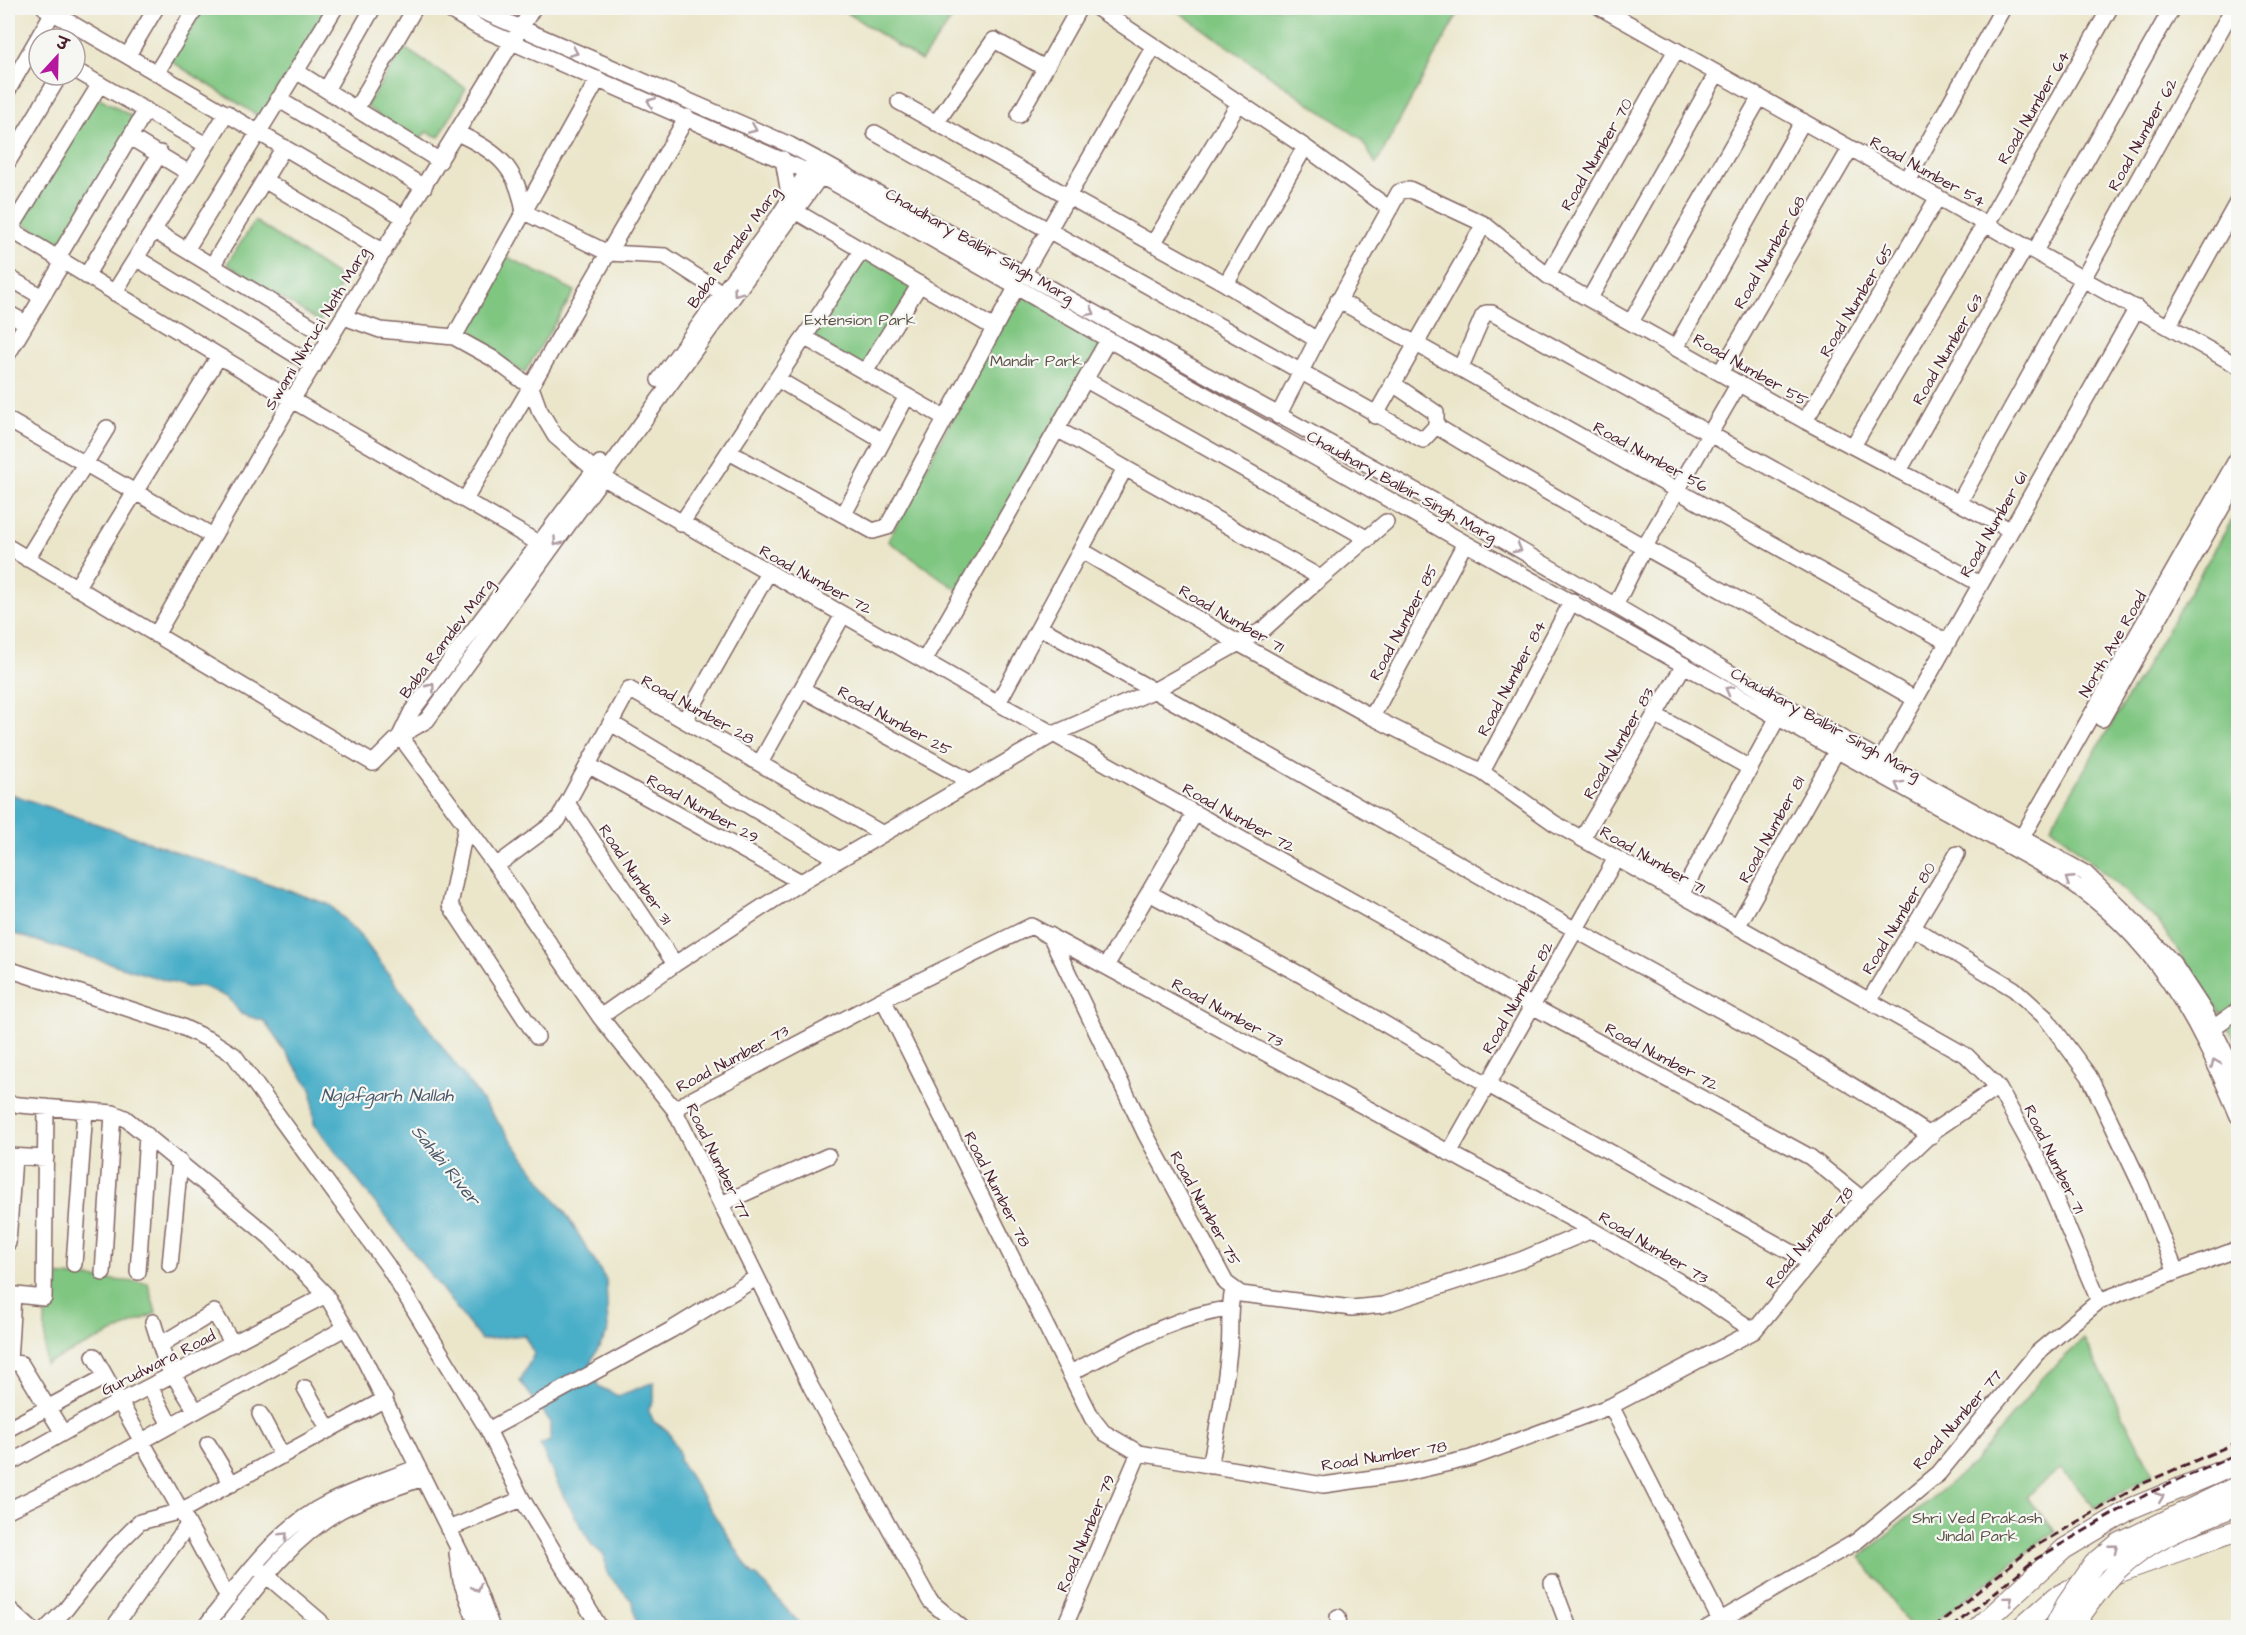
<svg xmlns="http://www.w3.org/2000/svg" width="2246" height="1635" font-family="'Architects Daughter','Playpen Sans Deva',sans-serif">
<style>
.green{fill:#7fc681;stroke:#647256;stroke-width:1.5}
.water{fill:#49aec8;stroke:#4a667a;stroke-width:1.5}
.lines{fill:none;stroke-linecap:round;stroke-linejoin:round}
.minor-casing{stroke:#826563;stroke-width:18}
.major-casing{stroke:#826563;stroke-width:22}
.minor{stroke:#fff;stroke-width:15}
.major{stroke:#fff;stroke-width:20}
.rail{stroke:#4a1f2b;stroke-width:3;stroke-dasharray:9 4.5;stroke-linecap:butt}
.major-bridge-casing{stroke:#826563;stroke-width:22;stroke-linecap:butt}
.major-bridge{stroke:#fff;stroke-width:20}
.oneway{stroke:#ae9aa0}
.labels{text-anchor:middle;stroke-width:4.5;stroke-linejoin:round;paint-order:stroke}
.street-label{font-size:16px;fill:#4a1f2b;stroke:#f6f6f2}
.park-label{font-size:16px;fill:#5a5145;stroke:#f6f6f2}
.water-label{font-size:18px;font-style:italic;fill:#4a586a;stroke:#f6f6f2}
</style>
<rect width="100%" height="100%" fill="#f6f6f2"/>
<filter id="ink" filterUnits="userSpaceOnUse"><feTurbulence type="fractalNoise" baseFrequency=".0167" numOctaves="2"/><feDisplacementMap in="SourceGraphic" scale="12" xChannelSelector="R" yChannelSelector="G"/><feConvolveMatrix kernelMatrix="1 2 1 2 8 2 1 2 1" color-interpolation-filters="sRGB"/></filter>
<filter id="wash" filterUnits="userSpaceOnUse"><feTurbulence type="fractalNoise" baseFrequency=".008" numOctaves="4" result="noise"/><feDisplacementMap in="SourceGraphic" scale="24" xChannelSelector="R" yChannelSelector="G"/><feGaussianBlur stdDeviation="1.35" result="paint"/><feColorMatrix in="noise" values="0 0 0 0 0 0 0 0 0 0 0 0 0 0 0 0 0 1.4 0 .05"/><feComposite in="paint" operator="in"/></filter>
<g filter="url(#wash)">
<rect width="100%" height="100%" fill="#ebe6ca"/>
<!-- green -->
<path class="green" d="M192,8H330L263,119L163,56Z
M840,8H960L921,61Z
M1173,8H1461L1376,164L1361,139Z
M404,48L466,88L439,137L426,132L417,144L366,106Z
M96,96L145,124L112,155L123,164L69,249L21,222Z
M255,221L344,280L320,322L227,264Z
M503,255L575,291L524,373L461,333Z
M863,256L920,284L865,372L811,336Z
M1018,291L1104,341L959,591L888,541Z
M2238,510V1003L2221,1015L2158,921L2051,826Z
M2238,1019V1048L2228,1026Z
M52,1275L148,1283L156,1313L45,1364V1317L49,1305Z
M2084,1339L2153,1474L2095,1508L2061,1468L2026,1497L2055,1531L1928,1627H1911L1860,1557L1974,1463L2040,1380Z"/>
<!-- water -->
<path class="water" d="M8,793L330,905L362,938L566,1214L606,1280L608,1332L591,1361L598,1386L618,1396L654,1382V1400L648,1409L654,1422L668,1431L679,1453V1460L752,1574L758,1577L802,1627H637L633,1602L608,1575L604,1555L592,1545L564,1497L540,1445L550,1441V1421L520,1381L534,1354L524,1335L481,1340L314,1124L312,1090L264,1021L241,1014L229,998L203,986L187,987L8,932Z"/>
</g>
<g filter="url(#ink)">
<g class="lines">
<defs>
<path id="minor" d="M45,8L405,218
M415,8L356,109L440,161
M446,8L480,28L834,183L1465,543L2062,876C2155,937 2196,1017 2238,1116
M475,8L790,145L816,159L1472,522L1845,740L2085,873L2122,909L2173,963L2205,1012L2238,1079
M1097,8L1305,147L1390,209
M1601,8L2238,366
M128,55L156,8
M75,70L206,145
M296,71L356,109
M157,72L196,8
M8,90L53,12
M326,90L373,8
M278,99L424,187
M899,102L1226,284L1317,340
M1019,115L1079,8
M936,123L994,40L1045,68
M457,133C497,151 517,167 524,212L608,253L665,256L722,293
M875,133L1423,440L1436,426V413L1392,383
M130,137L146,110
M783,159L790,200
M8,162L60,75
M264,180L384,252
M1907,180L2003,8
M795,211L994,328
M1484,224L1548,276L1805,421L2010,530
M8,228L292,400L540,544
M10,230L100,84
M153,230L331,338
M1153,244L1239,103
M186,250L335,8
M2035,251L2172,8
M136,258L314,366
M57,259L130,137L189,173
M212,266L284,147
M1024,273L1154,46
M86,276L160,153
M1548,276L1676,50
M8,277L42,297
M1226,284L1305,147
M114,293L227,113
M1590,298L1717,73
M1338,300L1947,642
M8,313L26,323
M344,317L380,330L454,337L492,358L531,387L539,409L555,436L604,478L998,703L1438,949L1532,1006L1810,1157L1862,1199
M1631,322L1760,97
M2169,325L2238,201
M454,337L598,79
M804,337L945,418
M1676,347L1803,121
M8,354L63,262
M1460,369L1483,316L1486,313H1492L1980,584
M865,372L920,284
M1720,373L1850,149
M777,379L883,441
M659,380L778,217L814,162
M1086,380L1368,539
M1278,416L1317,340L1399,192L1409,189L1484,224L1375,416
M8,420L213,536
M1805,421L1938,197
M1436,426C1593,522 1756,607 1915,699
M1057,429L1125,468
M1853,446L1977,236L1987,224L2110,8
M729,452L873,531L887,527L1017,286
M1899,471L2026,246
M465,500L687,117
M1959,503L2233,8
M844,514L907,396
M681,524L862,250
M8,547L373,763L400,736L427,720L825,170
M1081,550L1238,643L1372,717L1482,772L1554,823L1967,1056L1998,1087L2040,1163L2099,1301
M27,559L107,428
M76,588L219,356
M1615,606L1644,548L1739,383
M1039,627C1219,725 1396,829 1574,929C1694,997 1817,1059 1931,1136
M156,635L292,400L533,8
M924,661L1108,340
M802,689L971,782
M998,703L1125,468L1321,578L1386,522
M1655,715L1750,768
M1372,717L1465,543
M2102,719L2238,479
M685,720L768,573
M611,723L839,860
M400,736L496,866L600,1017L674,1109L811,1387L930,1601L962,1628
M400,736L412,711L600,463
M1881,760L2137,308
M760,763L843,615
M588,765L801,882
M1482,772L1572,601
M567,803L675,964
M466,826L450,905L537,1037
M1582,839L1684,665
M2017,846L2238,457
M496,866L558,820L629,689L883,834
M1149,893L1303,976L1492,1087L1809,1262
M1681,895L1778,717
M1737,927L1837,750
M1913,928L2014,989L2046,1018L2089,1076L2141,1185L2176,1272
M1050,935L1146,1135L1226,1283L1241,1294L1352,1308L1383,1305L1521,1260L1592,1230
M1106,966L1195,813
M8,969L178,1025L212,1041L234,1055L387,1265L488,1430L522,1499L448,1529
M883,999L1092,1418L1103,1432L1139,1453L1323,1485L1402,1474L1471,1458L1611,1406L1754,1331L1862,1199L1935,1130L1998,1087
M1869,1001L1957,854
M600,1017L675,964L801,882L883,834L1054,734L1155,690L1264,629L1321,578
M2213,1028L2238,1010
M8,1104L113,1113L125,1118L270,1237L326,1295L363,1357L473,1578L492,1628
M674,1109L883,999L1031,926L1592,1230L1690,1288L1754,1331
M1449,1153L1616,858
M8,1156L46,1158
M721,1204L828,1156
M8,1243L14,1157
M74,1264L85,1110
M170,1265L180,1161
M138,1272L147,1135
M103,1273L113,1113
M8,1294L44,1298L46,1107
M153,1322L166,1363L196,1411
M160,1345L214,1312L233,1344
M8,1362L21,1364L63,1433
M9,1362L13,1295
M1070,1373C1119,1349 1173,1316 1228,1309
M150,1387L170,1425
M305,1388L329,1430
M1611,1406L1720,1620
M260,1414L282,1456
M8,1429L105,1377
M488,1430L671,1330L756,1278
M208,1444L232,1484
M8,1464L104,1410L326,1295
M1210,1466C1218,1427 1225,1389 1229,1350C1231,1329 1228,1310 1233,1290
M522,1499L600,1628
M8,1510L92,1469L345,1328
M457,1553L461,1581L478,1628
M259,1569L320,1621L322,1628
M1552,1583L1569,1628
M228,1598L181,1511L385,1399
M8,1608L30,1628
M1338,1617L1339,1628
M47,1628L66,1609L112,1550L140,1522L181,1511L94,1356
M113,1628L188,1525
M204,1628C238,1585 278,1527 328,1503C357,1489 388,1479 418,1467
M225,1628C258,1585 293,1537 341,1510C366,1497 396,1488 422,1478
M1064,1628L1139,1453
M1707,1628L1857,1541L1939,1473L2037,1353L2099,1301L2238,1249"/>
<path id="major" d="M1978,1628L2064,1549L2132,1508L2238,1464
M2021,1628L2056,1597L2069,1590L2238,1530"/>
</defs>
<!-- minor casing -->
<use href="#minor" class="minor-casing"/>
<!-- major casing -->
<use href="#major" class="major-casing"/>
<!-- minor -->
<use href="#minor" class="minor"/>
<!-- major -->
<use href="#major" class="major"/>
<!-- rail -->
<path class="rail" d="M1933,1628L2029,1550L2144,1483L2238,1442
M1951,1628L2036,1559L2149,1493L2238,1454"/>
<defs>
<path id="major-bridge" d="M2054,1628L2066,1605L2094,1564L2118,1544L2238,1486
M2072,1628C2086,1608 2100,1587 2117,1570C2151,1537 2196,1522 2238,1505"/>
</defs>
<!-- major-bridge casing -->
<use href="#major-bridge" class="major-bridge-casing"/>
<!-- major-bridge -->
<use href="#major-bridge" class="major-bridge"/>
</g>
<!-- one-way arrows -->
<defs><path id="oneway-chevron" d="M-2-3.5L2.5 0L-2 3.5" fill="none" stroke-width="1.6" stroke-linecap="round" stroke-linejoin="round" transform="scale(1.5)"/></defs>
<g class="oneway">
<use href="#oneway-chevron" transform="translate(574 52) rotate(23)"/>
<use href="#oneway-chevron" transform="translate(651 102) rotate(-157)"/>
<use href="#oneway-chevron" transform="translate(753 129) rotate(23)"/>
<use href="#oneway-chevron" transform="translate(737 292) rotate(126)"/>
<use href="#oneway-chevron" transform="translate(1091 312) rotate(29)"/>
<use href="#oneway-chevron" transform="translate(557 542) rotate(126)"/>
<use href="#oneway-chevron" transform="translate(1518 549) rotate(30)"/>
<use href="#oneway-chevron" transform="translate(431 687) rotate(-53)"/>
<use href="#oneway-chevron" transform="translate(1729 690) rotate(-151)"/>
<use href="#oneway-chevron" transform="translate(1899 785) rotate(-151)"/>
<use href="#oneway-chevron" transform="translate(2069 880) rotate(-147)"/>
<use href="#oneway-chevron" transform="translate(2215 1063) rotate(-113)"/>
<use href="#oneway-chevron" transform="translate(2160 1497) rotate(-22)"/>
<use href="#oneway-chevron" transform="translate(284 1536) rotate(-45)"/>
<use href="#oneway-chevron" transform="translate(2114 1548) rotate(-38)"/>
<use href="#oneway-chevron" transform="translate(477 1588) rotate(69)"/>
<use href="#oneway-chevron" transform="translate(2009 1600) rotate(-40)"/>
</g>
</g>
<g class="labels">
<!-- street labels -->
<g class="street-label">
<text transform="translate(2033 107) rotate(-60)" y="6">Road Number 64</text>
<text transform="translate(2142 134) rotate(-61)" y="6">Road Number 62</text>
<text transform="translate(1596 154) rotate(-60)" y="6">Road Number 70</text>
<text transform="translate(1928 171) rotate(29)" y="6">Road Number 54</text>
<text transform="translate(980 245) rotate(30)" y="6">Chaudhary Balbir Singh Marg</text>
<text transform="translate(733 247) rotate(-54)" y="6">Baba Ramdev Marg</text>
<text transform="translate(1769 252) rotate(-60)" y="6">Road Number 68</text>
<text transform="translate(1856 300) rotate(-59)" y="6">Road Number 65</text>
<text transform="translate(316 328) rotate(-59)" y="6">Swami Nivruci Nath Marg</text>
<text transform="translate(1947 349) rotate(-60)" y="6">Road Number 63</text>
<text transform="translate(1751 369) rotate(30)" y="6">Road Number 55</text>
<text transform="translate(1651 456) rotate(29)" y="6">Road Number 56</text>
<text transform="translate(1402 486) rotate(29)" y="6">Chaudhary Balbir Singh Marg</text>
<text transform="translate(1993 524) rotate(-60)" y="6">Road Number 61</text>
<text transform="translate(816 579) rotate(29)" y="6">Road Number 72</text>
<text transform="translate(1232 618) rotate(30)" y="6">Road Number 71</text>
<text transform="translate(1403 622) rotate(-62)" y="6">Road Number 85</text>
<text transform="translate(446 638) rotate(-53)" y="6">Baba Ramdev Marg</text>
<text transform="translate(2112 644) rotate(-60)" y="6">North Ave Road</text>
<text transform="translate(1511 678) rotate(-62)" y="6">Road Number 84</text>
<text transform="translate(698 709) rotate(29)" y="6">Road Number 28</text>
<text transform="translate(895 720) rotate(29)" y="6">Road Number 25</text>
<text transform="translate(1826 723) rotate(29)" y="6">Chaudhary Balbir Singh Marg</text>
<text transform="translate(1618 743) rotate(-60)" y="6">Road Number 83</text>
<text transform="translate(703 808) rotate(29)" y="6">Road Number 29</text>
<text transform="translate(1239 817) rotate(29)" y="6">Road Number 72</text>
<text transform="translate(1771 829) rotate(-61)" y="6">Road Number 81</text>
<text transform="translate(1653 859) rotate(30)" y="6">Road Number 71</text>
<text transform="translate(636 874) rotate(56)" y="6">Road Number 31</text>
<text transform="translate(1898 918) rotate(-59)" y="6">Road Number 80</text>
<text transform="translate(1517 997) rotate(-60)" y="6">Road Number 82</text>
<text transform="translate(1228 1012) rotate(29)" y="6">Road Number 73</text>
<text transform="translate(1662 1056) rotate(28)" y="6">Road Number 72</text>
<text transform="translate(732 1058) rotate(-28)" y="6">Road Number 73</text>
<text transform="translate(2055 1159) rotate(64)" y="6">Road Number 71</text>
<text transform="translate(719 1161) rotate(64)" y="6">Road Number 77</text>
<text transform="translate(998 1189) rotate(63)" y="6">Road Number 78</text>
<text transform="translate(1206 1208) rotate(61)" y="6">Road Number 75</text>
<text transform="translate(1809 1237) rotate(-50)" y="6">Road Number 78</text>
<text transform="translate(1654 1247) rotate(31)" y="6">Road Number 73</text>
<text transform="translate(158 1362) rotate(-27)" y="6">Gurudwara Road</text>
<text transform="translate(1957 1419) rotate(-49)" y="6">Road Number 77</text>
<text transform="translate(1384 1455) rotate(-9)" y="6">Road Number 78</text>
<text transform="translate(1085 1533) rotate(-67)" y="6">Road Number 79</text>
</g>
<!-- park labels -->
<g class="park-label">
<text x="860" y="325">Extension Park</text>
<text x="1036" y="366">Mandir Park</text>
<text x="1977" y="1523">Shri Ved Prakash<tspan x="1977" dy="18">Jindal Park</tspan></text>
</g>
<!-- water labels -->
<g class="water-label">
<text x="387" y="1101">Najafgarh Nallah</text>
<text transform="translate(446 1165) rotate(51)" y="6">Sahibi River</text>
</g>
</g>
<!-- margin -->
<rect width="2246" height="1635" fill="none" stroke="#f6f6f2" stroke-width="30"/>
<!-- north arrow -->
<g transform="translate(57 57) rotate(22)"><circle r="28" fill="#f6f6f2" stroke="#b1a0a2" stroke-width="1.5"/>
<path d="M0-4.5L10 22L0 15L-10 22Z" fill="#b5179e"/>
<text y="-9" font-size="16" font-weight="bold" text-anchor="middle" fill="#4a1f2b">उ</text>
</g>
</svg>
